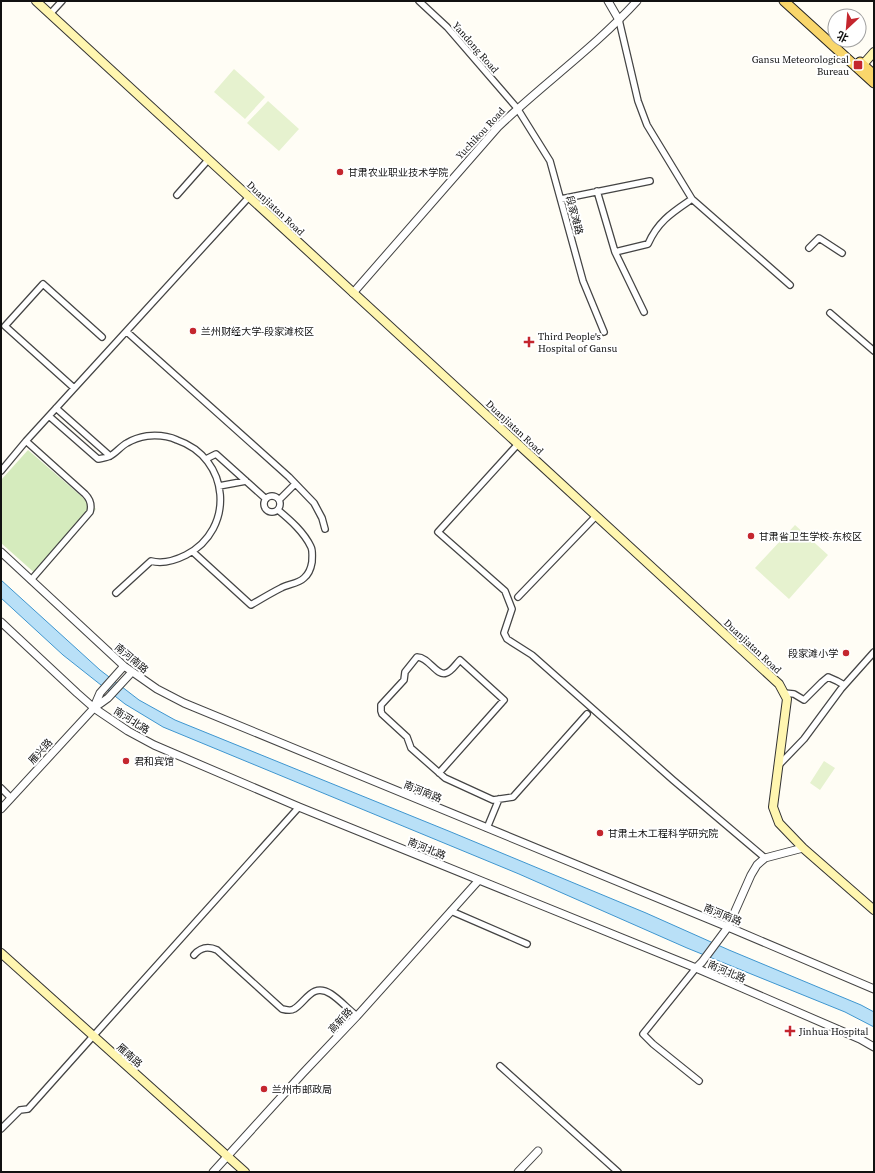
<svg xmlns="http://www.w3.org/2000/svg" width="875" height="1173" font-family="'Source Serif 4','Noto Sans SC',serif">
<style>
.green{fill:#d5ebbd}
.pitch{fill:#e6f2cf}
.water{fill:#b9e0f7;stroke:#3f96cf}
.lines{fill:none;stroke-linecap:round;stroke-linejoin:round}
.minor-casing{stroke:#444;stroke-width:8}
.tertiary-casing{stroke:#444;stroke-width:9}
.secondary-casing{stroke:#333;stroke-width:10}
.primary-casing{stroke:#222;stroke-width:11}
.minor{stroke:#fff;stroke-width:5.5}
.tertiary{stroke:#fff;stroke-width:7}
.secondary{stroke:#fff6b0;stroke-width:8}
.primary{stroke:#f9d66b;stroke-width:9}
.poi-dot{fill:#c4262e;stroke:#fff;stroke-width:1.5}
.labels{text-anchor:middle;stroke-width:4;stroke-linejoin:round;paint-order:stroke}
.street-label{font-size:10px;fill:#111;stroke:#fff}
.poi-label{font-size:10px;fill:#111;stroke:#fff;text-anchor:start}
</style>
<rect width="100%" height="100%" fill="#fffdf5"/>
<!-- green -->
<path class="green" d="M28,450L96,509L37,575L1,543V480Z"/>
<!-- pitch -->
<path class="pitch" d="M234,69L265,97L245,119L214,92Z
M268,101L299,129L279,151L247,123Z
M795,525L828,555L789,599L755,568Z
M824,761L835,768L820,790L810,783Z"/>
<!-- water -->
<path class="water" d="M1,580L100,670L139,700L175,720L451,832L646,913L729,950L861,1005L874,1012V1027L845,1012L687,948L519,874L163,727L125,704L63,655L1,598Z"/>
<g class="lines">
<defs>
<path id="minor" d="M419,1L447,27L517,108L550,161L583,281L604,332
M50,14L62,1
M619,20L638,101L647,125L692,199L790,285
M597,191L615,252L644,312
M177,195L208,160
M561,199L650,181
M809,248L819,238L842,253
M615,252L648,244C658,221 673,212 692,199
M830,313L874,351
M127,332L289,477L314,503L322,518L325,529
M74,388L5,326L43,284L102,337
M56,408L110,456
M49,416L98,459C102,458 107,458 110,456C116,453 121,446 127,443C132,440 141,437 147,436C157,435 168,436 177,440C230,458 236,529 186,555C176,560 162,564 151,561L116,593
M26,441L85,494C90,499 92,505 90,512L31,580
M518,444L438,532L505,591L512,609L504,633L507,639L532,655L673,780L765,858
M206,459L216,454L266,499
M1,471L26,441L249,197
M219,486L246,481
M264 504a8 8 0 1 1 16 0a8 8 0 1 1-16 0Z
M279,500L295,484
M193,552L251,605C261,599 271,593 281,588C288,584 298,584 304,578C309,574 311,568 312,562C312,557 313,551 311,547C304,532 290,520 278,510
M518,597L596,516
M784,693L794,694L804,700L822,682L828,677L837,681L844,685
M778,766L804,739L841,689L874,652
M439,773L504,700L460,660C456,664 451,672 446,673C437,677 429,657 417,657L405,672L404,680L381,705V711L382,714L407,737L411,748L445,778L493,800L513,797L587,714
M1,788L11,798
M487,828L499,799
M451,911L527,944
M194,955C201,947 208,946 217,950L282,1009C286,1010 291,1011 294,1009C306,1002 312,982 331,994C339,999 349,1010 357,1016
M696,968L643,1034L653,1044L699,1081
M500,1066L618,1172
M1,1129L20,1110L28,1109L87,1043L299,807"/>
<path id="tertiary" d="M608,1L619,20
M353,293L498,127C543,84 595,47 637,1
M1,552L124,666L157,689L184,703L728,927L874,989
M1,622L77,693L94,708L128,731L154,745L299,807L696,968L860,1039L874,1047
M94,707L100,693L124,666
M1,809L94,708L108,698L132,672
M696,968L702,962L728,927L751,875L757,865L765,858L803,848
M213,1172L303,1073L357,1016L479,880
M518,1172L538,1151"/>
<path id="secondary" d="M36,1L779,684L787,699L773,807L779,823L803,848L874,910
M859,69L874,52
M1,953L245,1172"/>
<path id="primary" d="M784,1L874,83
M860,62L874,75"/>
</defs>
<!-- minor casing -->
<use href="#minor" class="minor-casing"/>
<!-- tertiary casing -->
<use href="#tertiary" class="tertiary-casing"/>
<!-- secondary casing -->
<use href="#secondary" class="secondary-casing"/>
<!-- primary casing -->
<use href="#primary" class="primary-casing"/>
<!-- minor -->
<use href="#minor" class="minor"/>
<!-- tertiary -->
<use href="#tertiary" class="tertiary"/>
<!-- secondary -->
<use href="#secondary" class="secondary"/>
<!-- primary -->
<use href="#primary" class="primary"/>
</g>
<!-- markers -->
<g class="poi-dot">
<rect x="853" y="60" width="10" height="10" rx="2"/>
<circle cx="340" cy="172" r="4"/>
<circle cx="193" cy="331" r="4"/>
<path d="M527 336h4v4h4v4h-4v4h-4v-4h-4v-4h4z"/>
<circle cx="751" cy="536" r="4"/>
<circle cx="846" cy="653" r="4"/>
<circle cx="126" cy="761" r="4"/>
<circle cx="600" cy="833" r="4"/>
<path d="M788 1025h4v4h4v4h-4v4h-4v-4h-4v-4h4z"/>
<circle cx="264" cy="1089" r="4"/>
</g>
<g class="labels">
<!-- street labels -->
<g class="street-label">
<text transform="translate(476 47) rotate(49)" y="4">Yandong Road</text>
<text transform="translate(480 133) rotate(-47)" y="4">Yuchikou Road</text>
<text transform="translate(276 208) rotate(43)" y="4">Duanjiatan Road</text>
<text transform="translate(575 215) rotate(75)" y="4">段家滩路</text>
<text transform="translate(515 427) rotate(43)" y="4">Duanjiatan Road</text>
<text transform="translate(753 646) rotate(43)" y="4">Duanjiatan Road</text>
<text transform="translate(132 658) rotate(40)" y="4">南河南路</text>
<text transform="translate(132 720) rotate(32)" y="4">南河北路</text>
<text transform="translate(40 751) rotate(-48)" y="4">雁兴路</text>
<text transform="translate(423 791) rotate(22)" y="4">南河南路</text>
<text transform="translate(427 848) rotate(22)" y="4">南河北路</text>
<text transform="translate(723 914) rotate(22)" y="4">南河南路</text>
<text transform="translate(727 971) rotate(23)" y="4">南河北路</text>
<text transform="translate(340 1020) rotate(-47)" y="4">高新路</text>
<text transform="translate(130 1055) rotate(42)" y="4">雁南路</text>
</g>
<!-- poi labels -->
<g class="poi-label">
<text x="849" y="63" text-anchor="end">Gansu Meteorological<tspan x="849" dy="12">Bureau</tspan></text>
<text x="348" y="176">甘肃农业职业技术学院</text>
<text x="201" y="335">兰州财经大学-段家滩校区</text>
<text x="538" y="340">Third People's<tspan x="538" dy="12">Hospital of Gansu</tspan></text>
<text x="759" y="540">甘肃省卫生学校-东校区</text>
<text x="838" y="657" text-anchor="end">段家滩小学</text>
<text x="134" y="765">君和宾馆</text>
<text x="608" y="837">甘肃土木工程科学研究院</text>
<text x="799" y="1035">Jinhua Hospital</text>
<text x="272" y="1093">兰州市邮政局</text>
</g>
</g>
<!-- border -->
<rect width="875" height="1173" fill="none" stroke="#111111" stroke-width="4"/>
<!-- north arrow -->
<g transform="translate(847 28) rotate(206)"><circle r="19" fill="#ffffff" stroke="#a0a0a0"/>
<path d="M0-3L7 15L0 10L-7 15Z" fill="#c4262e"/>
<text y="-6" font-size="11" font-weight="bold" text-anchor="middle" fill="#111111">北</text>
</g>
</svg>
